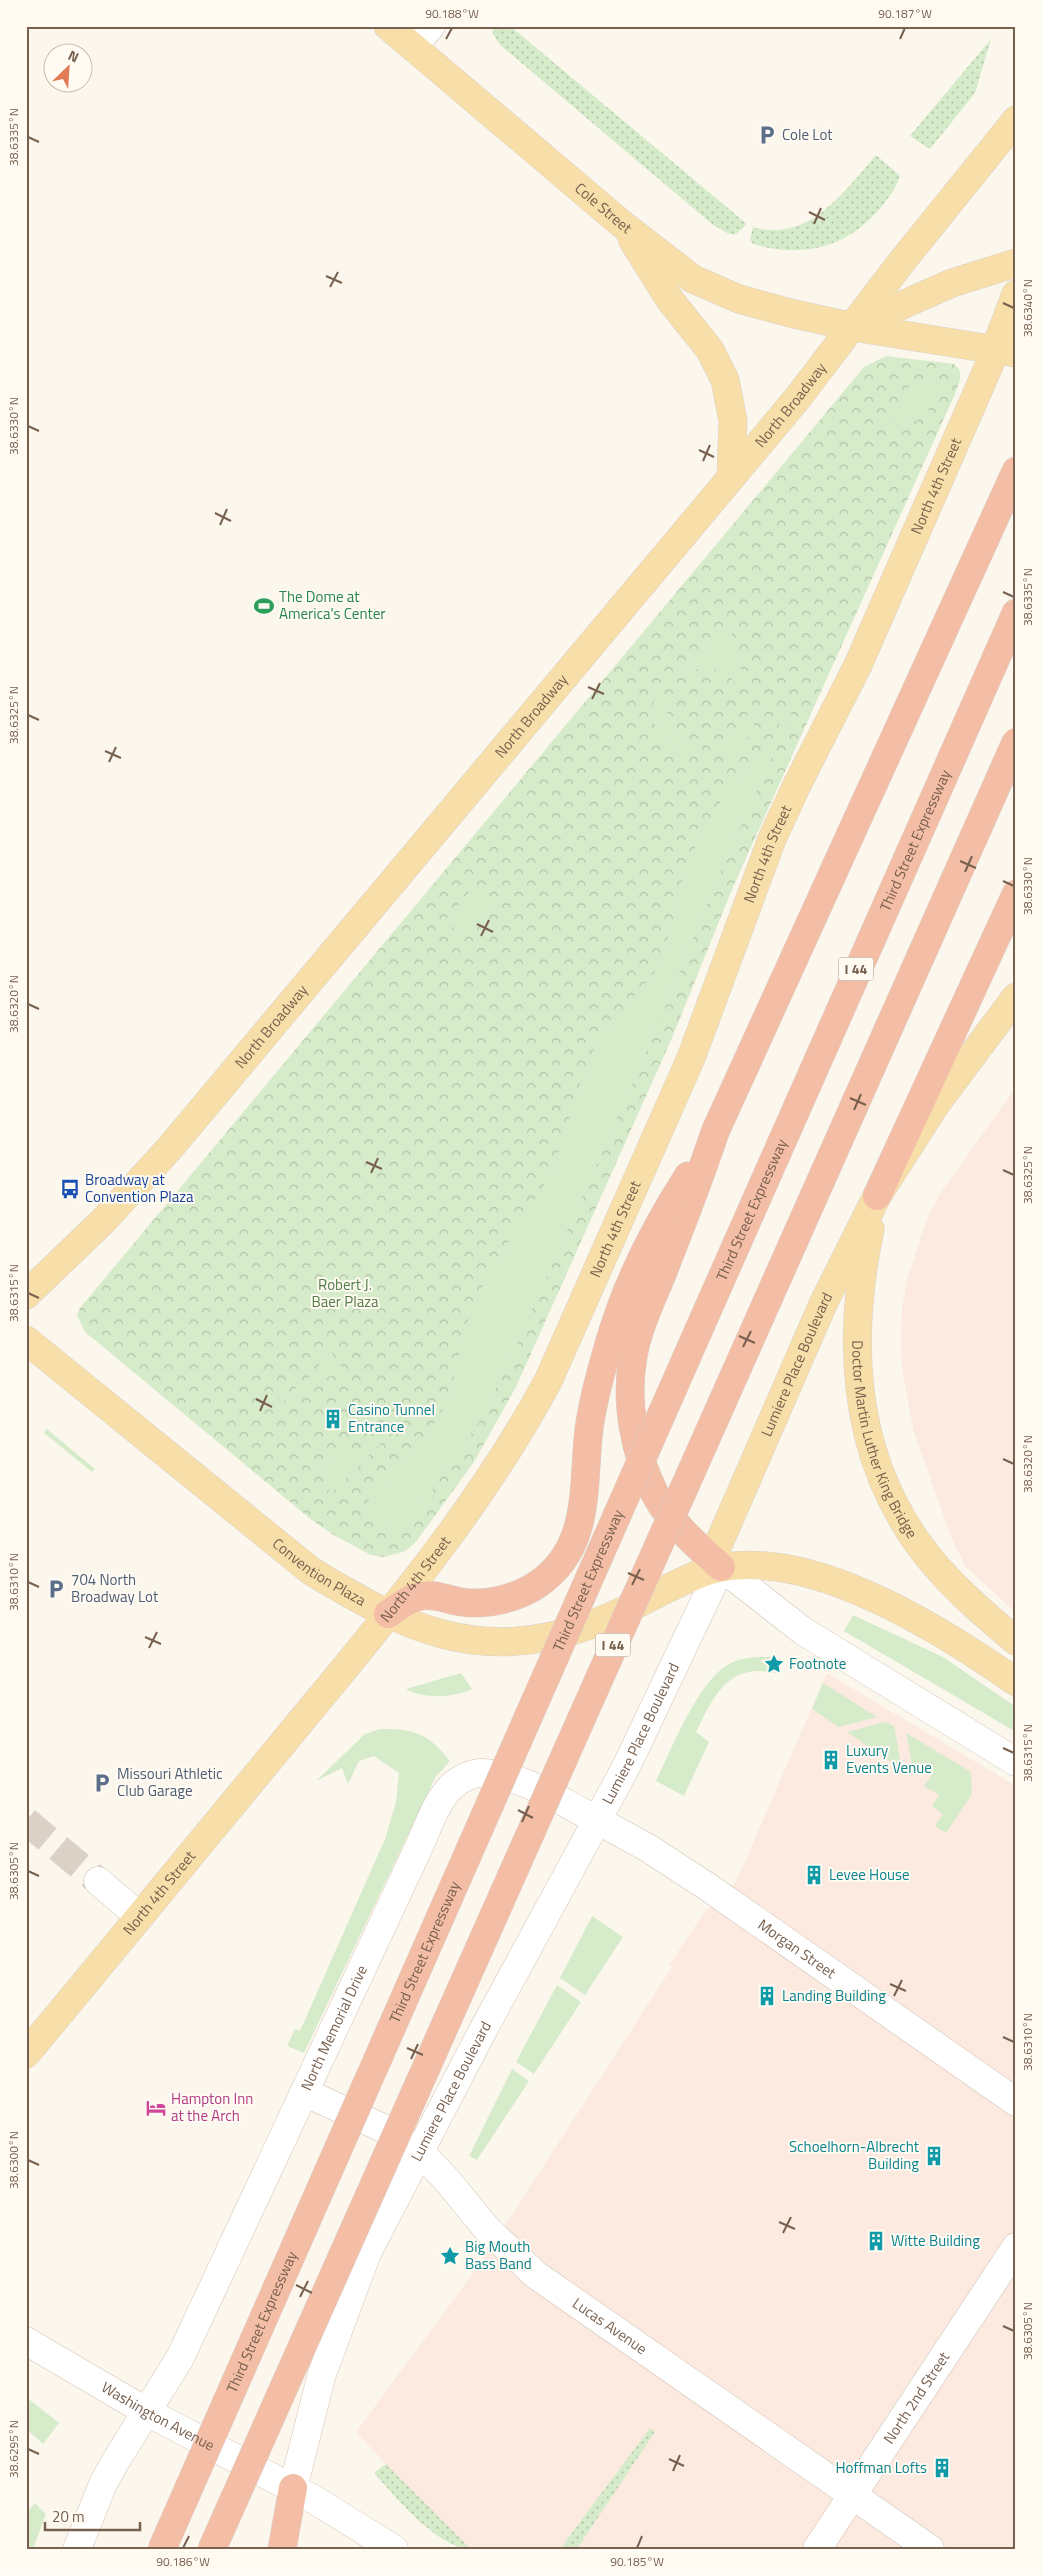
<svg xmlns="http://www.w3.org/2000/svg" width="1042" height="2575" font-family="'Titillium Web',sans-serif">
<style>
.commercial{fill:#fceae1}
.grass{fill:url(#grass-dots)}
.park{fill:url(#park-crowns)}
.garden{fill:#d6ebca}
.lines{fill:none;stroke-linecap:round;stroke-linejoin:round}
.street-tunnel{stroke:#dbd1c6;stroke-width:28;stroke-dasharray:28 14;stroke-linecap:butt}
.street-casing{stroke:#cfc0b1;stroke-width:29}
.secondary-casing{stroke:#d5c2b1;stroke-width:29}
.primary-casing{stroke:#d9d2ce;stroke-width:29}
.highway-casing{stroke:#d9d2ce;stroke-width:29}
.street{stroke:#fff;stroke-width:28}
.secondary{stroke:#fff;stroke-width:28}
.primary{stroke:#f8dea8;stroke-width:28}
.highway{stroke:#f4bea6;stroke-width:28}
.highway-bridge-casing{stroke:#d9d2ce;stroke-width:29;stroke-linecap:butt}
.highway-bridge{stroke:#f4bea6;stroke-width:28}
.ticks{fill:none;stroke:#78604f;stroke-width:2}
.labels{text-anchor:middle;stroke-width:4;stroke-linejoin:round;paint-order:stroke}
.shield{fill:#fffbf3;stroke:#a08e80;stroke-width:1}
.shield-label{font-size:14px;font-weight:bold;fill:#78604f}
.service-label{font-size:15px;fill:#4e5e75;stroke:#fffbf3;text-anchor:start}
.street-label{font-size:15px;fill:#78604f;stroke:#fffbf3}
.leisure-label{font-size:15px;fill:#27864d;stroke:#fffbf3;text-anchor:start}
.transit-label{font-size:15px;fill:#164399;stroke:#fffbf3;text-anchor:start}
.park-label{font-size:15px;fill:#547d47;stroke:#fffbf3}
.culture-label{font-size:15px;fill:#0d838f;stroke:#fffbf3;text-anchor:start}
.hotel-label{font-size:15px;fill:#b23c85;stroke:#fffbf3;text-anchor:start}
.neatline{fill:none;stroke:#78604f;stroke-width:2}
.ticks-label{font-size:12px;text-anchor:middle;fill:#78604f}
</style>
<defs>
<pattern id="grass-dots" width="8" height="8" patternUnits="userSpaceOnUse" patternTransform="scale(1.25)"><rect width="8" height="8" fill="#d6ebca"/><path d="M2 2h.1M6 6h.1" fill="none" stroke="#b2c2a6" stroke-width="1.8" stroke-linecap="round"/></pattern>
<pattern id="park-crowns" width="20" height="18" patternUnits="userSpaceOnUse" patternTransform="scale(1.25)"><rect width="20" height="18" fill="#d6ebca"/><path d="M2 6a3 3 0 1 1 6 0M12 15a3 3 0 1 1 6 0" fill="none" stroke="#b2c2a6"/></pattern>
</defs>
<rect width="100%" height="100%" fill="#fcf7ed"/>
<!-- commercial -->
<path class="commercial" d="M1016,1087V1613L966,1567L951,1537L913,1429L902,1368L901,1338L902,1306L908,1277L926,1221L940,1194Z
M827,1673L1016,1786V2549H461L420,2523L374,2473L386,2464L356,2432L482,2261L672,1967L669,1965L704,1913L736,1882Z"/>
<!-- grass -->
<path class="grass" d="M493,26H510L747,224L736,234H729L713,225L499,44L493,34Z
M991,39L975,93L930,149L910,136Z
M876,155L900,176C896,188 890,196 882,206C849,247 804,259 753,244L750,240L753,227C808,244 845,191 876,155Z
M650,2428L655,2432L577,2549H560Z
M386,2464L471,2549C438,2549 395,2496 374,2473Z"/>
<!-- park -->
<path class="park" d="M886,356L954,364C965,372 959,383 955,394L733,887L672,1038L516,1387L474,1462L415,1543L405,1551L384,1557L371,1555L332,1534L313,1521L85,1332L77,1315L80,1308L864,367Z"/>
<!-- garden -->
<path class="garden" d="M926,379L941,382L926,416L906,425L889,423C895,402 904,385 926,379Z
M727,622L733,625C728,648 737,667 752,684L740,690C730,670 708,664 688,672L683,664L711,644Z
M656,694L667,700C665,722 676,737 696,744L694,757C671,751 660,736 650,715Z
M794,707L716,883L652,1039L515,1349L480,1420L464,1445L403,1531L399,1529L396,1533L362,1518L369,1499L420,1446L444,1407L453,1381L465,1330L474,1303L496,1261L553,1171L578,1089L595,1046L606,1029L654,973L668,939L685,869L706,823L736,780L764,755L785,713Z
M743,714L757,717C751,736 742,748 724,757L718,743L734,733Z
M474,886L492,902L478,925L464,936L445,920Z
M331,1349C334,1361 340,1366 350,1373L337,1378L335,1374L320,1381L321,1385L275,1405L274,1402C299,1389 316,1373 331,1349Z
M47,1429L95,1469L92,1472L44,1433Z
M391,1433L336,1489L330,1493L318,1464L349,1450L352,1455L367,1448L366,1444Z
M853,1615L943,1657L1016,1707V1732L844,1631Z
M769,1657L781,1659L777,1673C728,1663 715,1694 696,1732L709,1742L684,1796L656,1781C672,1749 699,1678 731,1663C743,1657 756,1657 769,1657Z
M461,1673L472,1689C455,1698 423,1699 406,1689Z
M823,1683L877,1717L839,1727L812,1709Z
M885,1722L894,1726L901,1765L897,1766L847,1732Z
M380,1729C414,1728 429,1734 450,1761L435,1778L304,2053L287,2046L295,2029L300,2031L385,1839L396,1802L399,1773L374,1756L359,1761L348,1784L342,1768L316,1781L365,1734Z
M906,1733L971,1772L972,1794L946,1833L935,1826L943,1814L932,1806L939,1795L924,1786L932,1775L922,1768L913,1769Z
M592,1916L623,1937L585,1995L560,1978Z
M557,1985L581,2002L534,2074L516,2062Z
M512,2069L529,2081L477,2160L469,2156Z
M26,2397L59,2423L43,2444L26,2429Z
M35,2503L46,2514L33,2549H26V2513Z"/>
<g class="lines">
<!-- street-tunnel -->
<path class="street-tunnel" d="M26,1821L98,1881"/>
<defs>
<g id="street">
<path d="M413,47L431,26"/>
<path d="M721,1567L803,1631L1016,1762"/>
<path id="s1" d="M597,1820L648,1848L708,1887L1016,2102"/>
<path d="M98,1881L140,1917"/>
<path id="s2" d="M304,2092L387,2130L419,2151L446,2179L487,2229L536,2275L930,2549"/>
<path id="s3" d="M817,2549L1016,2247"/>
</g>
<g id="secondary">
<path id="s4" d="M26,2341L147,2412L313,2499L394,2549"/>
<path id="s5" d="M293,2488L322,2374L367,2253L482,2032L626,1767L721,1567"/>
<path id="s6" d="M77,2549L103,2484L115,2462L180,2358L416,1853C426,1833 434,1805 450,1788C458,1780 471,1772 484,1773C523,1775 563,1803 597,1820"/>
</g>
<g id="primary">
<path id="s7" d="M388,26L623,225L693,279L739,299L790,313L853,327L1016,353"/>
<path d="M632,239L670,300L710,350L725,380L733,421L731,478"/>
<path d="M857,325L952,283L1016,263"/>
<path id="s8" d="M870,1229C847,1338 851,1448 917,1542C944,1580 980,1611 1016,1641"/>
<path id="s9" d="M26,1295L103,1221L169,1149L796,400L903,260L1016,120"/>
<path id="s10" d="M26,1340L311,1571C405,1628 478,1665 590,1625C629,1611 665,1587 704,1572C800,1540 939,1628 1016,1682"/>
<path id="s11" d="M721,1567L716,1550L823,1304L877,1196L936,1104L1016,997"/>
<path id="s12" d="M26,2054C117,1945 207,1835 297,1726C387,1617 483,1504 549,1379L691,1058L772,839L797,785L858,665L988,368L1016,294"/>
</g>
<g id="highway">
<path d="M877,1196L1016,894"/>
<path id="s13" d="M700,1327L1016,613"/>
<path d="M721,1567C697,1546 670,1522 655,1494C634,1453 625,1401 633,1357C638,1325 655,1294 666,1264C683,1221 700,1177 715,1132L1016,471"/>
<path d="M388,1614C397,1608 406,1600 417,1597C431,1592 448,1600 462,1602C486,1606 518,1598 538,1584C592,1547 582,1486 589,1429C593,1400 601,1371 609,1344C626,1284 654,1229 688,1176"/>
<path d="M282,2549L293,2488"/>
</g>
</defs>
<!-- street casing -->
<use href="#street" class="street-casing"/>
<!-- secondary casing -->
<use href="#secondary" class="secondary-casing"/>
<!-- primary casing -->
<use href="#primary" class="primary-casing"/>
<!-- highway casing -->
<use href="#highway" class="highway-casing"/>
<!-- street -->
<use href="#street" class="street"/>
<!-- secondary -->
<use href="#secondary" class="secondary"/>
<!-- primary -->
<use href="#primary" class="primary"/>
<!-- highway -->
<use href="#highway" class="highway"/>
<defs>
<g id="highway-bridge">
<path id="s14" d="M162,2549L700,1327"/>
<path d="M212,2549L1016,742"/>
</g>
</defs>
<!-- highway-bridge casing -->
<use href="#highway-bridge" class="highway-bridge-casing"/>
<!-- highway-bridge -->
<use href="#highway-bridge" class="highway-bridge"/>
</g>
<!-- ticks -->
<path class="ticks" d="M446,39L452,28M900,39L905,28M28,137L39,142M809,212L825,220M814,224L821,208M326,276L342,283M330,287L338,272M1003,303L1014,308M28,426L39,431M699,450L714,457M703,461L710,445M215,513L231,521M220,525L227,509M1003,592L1014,597M588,687L604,694M592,699L600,683M28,715L39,720M105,751L121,758M109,762L116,747M960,861L976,868M965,872L972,856M1003,881L1014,886M477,924L493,932M481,936L489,920M28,1004L39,1009M850,1098L866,1105M854,1110L861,1094M366,1162L382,1169M1003,1170L1014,1175M371,1173L378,1158M28,1293L39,1298M739,1336L755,1343M743,1347L751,1331M256,1399L272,1407M260,1411L267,1395M1003,1459L1014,1464M628,1573L644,1580M28,1582L39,1587M632,1585L640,1569M145,1637L161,1644M149,1648L157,1632M1003,1748L1014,1753M518,1810L533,1818M522,1822L529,1806M28,1871L39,1876M890,1984L906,1991M894,1996L902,1980M1003,2037L1014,2042M407,2048L423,2055M411,2059L418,2044M28,2160L39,2165M779,2222L795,2229M783,2233L791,2217M296,2285L312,2293M300,2297L308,2281M1003,2326L1014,2331M28,2449L39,2454M669,2459L684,2466M673,2471L680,2455M183,2548L189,2536M637,2548L642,2536"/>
<!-- icons -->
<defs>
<symbol id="parking-bare" viewBox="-9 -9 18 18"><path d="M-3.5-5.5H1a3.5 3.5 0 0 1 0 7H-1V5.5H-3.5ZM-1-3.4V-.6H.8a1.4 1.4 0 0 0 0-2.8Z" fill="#5c6f8a" stroke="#fffbf3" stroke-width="2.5" paint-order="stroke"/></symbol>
<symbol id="stadium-bare" viewBox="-9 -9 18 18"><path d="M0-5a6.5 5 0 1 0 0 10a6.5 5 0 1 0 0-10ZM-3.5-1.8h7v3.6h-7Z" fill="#2e9e5b" stroke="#fffbf3" stroke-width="2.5" paint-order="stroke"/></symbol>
<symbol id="bus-bare" viewBox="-9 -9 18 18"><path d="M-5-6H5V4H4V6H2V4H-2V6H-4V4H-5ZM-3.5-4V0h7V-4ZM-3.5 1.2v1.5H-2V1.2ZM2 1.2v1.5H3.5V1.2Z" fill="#1a4fb4" stroke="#fffbf3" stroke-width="2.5" paint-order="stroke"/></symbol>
<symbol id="building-bare" viewBox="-9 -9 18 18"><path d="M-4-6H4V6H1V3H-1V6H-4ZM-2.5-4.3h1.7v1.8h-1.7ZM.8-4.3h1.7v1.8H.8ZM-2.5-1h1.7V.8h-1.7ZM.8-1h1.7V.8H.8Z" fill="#0f9aa8" stroke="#fffbf3" stroke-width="2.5" paint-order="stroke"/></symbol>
<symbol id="sight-bare" viewBox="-9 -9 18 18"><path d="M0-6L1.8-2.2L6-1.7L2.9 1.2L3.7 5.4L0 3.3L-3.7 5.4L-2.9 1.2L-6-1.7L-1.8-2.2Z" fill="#0f9aa8" stroke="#fffbf3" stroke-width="2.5" paint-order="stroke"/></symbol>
<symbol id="hotel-bare" viewBox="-9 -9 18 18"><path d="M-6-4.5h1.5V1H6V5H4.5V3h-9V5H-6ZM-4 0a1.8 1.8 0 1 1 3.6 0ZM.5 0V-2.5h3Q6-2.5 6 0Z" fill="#d1479c" stroke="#fffbf3" stroke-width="2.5" paint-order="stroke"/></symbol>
</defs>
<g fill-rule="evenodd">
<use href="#parking-bare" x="753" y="121" width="28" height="28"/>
<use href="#stadium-bare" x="250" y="592" width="28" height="28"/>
<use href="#bus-bare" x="56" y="1175" width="28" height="28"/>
<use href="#building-bare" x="319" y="1405" width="28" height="28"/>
<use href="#parking-bare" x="42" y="1575" width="28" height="28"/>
<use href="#sight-bare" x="760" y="1650" width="28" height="28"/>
<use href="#building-bare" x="817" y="1746" width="28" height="28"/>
<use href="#parking-bare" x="88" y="1769" width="28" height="28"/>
<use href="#building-bare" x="800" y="1861" width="28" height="28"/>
<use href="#building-bare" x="753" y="1982" width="28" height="28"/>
<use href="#hotel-bare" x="142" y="2094" width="28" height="28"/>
<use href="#building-bare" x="920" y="2142" width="28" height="28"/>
<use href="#building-bare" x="862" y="2227" width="28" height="28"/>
<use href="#sight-bare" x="436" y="2242" width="28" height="28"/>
<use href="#building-bare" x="928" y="2454" width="28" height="28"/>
</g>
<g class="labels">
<!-- shield labels -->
<g class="shield">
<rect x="838.5" y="957.5" width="35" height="23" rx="4"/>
<rect x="595.5" y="1633.5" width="35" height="23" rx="4"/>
</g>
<g class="shield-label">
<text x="856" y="974">I 44</text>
<text x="613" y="1650">I 44</text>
</g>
<!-- service labels -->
<g class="service-label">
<text x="782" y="140">Cole Lot</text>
<text x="71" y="1585">704 North<tspan x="71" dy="17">Broadway Lot</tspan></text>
<text x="117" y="1779">Missouri Athletic<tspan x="117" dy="17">Club Garage</tspan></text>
</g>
<!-- street labels -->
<g class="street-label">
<text dy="5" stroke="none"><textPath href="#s7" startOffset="282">Cole Street</textPath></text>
<text dy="5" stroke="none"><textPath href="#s9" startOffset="1174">North Broadway</textPath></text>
<text dy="5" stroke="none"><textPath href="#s12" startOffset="1829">North 4th Street</textPath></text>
<text dy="5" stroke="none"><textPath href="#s9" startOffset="769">North Broadway</textPath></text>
<text dy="5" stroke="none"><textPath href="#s13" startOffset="532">Third Street Expressway</textPath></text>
<text dy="5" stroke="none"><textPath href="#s12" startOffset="1424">North 4th Street</textPath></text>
<text dy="5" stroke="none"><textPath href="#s9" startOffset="364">North Broadway</textPath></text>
<text dy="5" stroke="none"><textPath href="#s13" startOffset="128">Third Street Expressway</textPath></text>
<text dy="5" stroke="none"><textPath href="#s12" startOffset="1019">North 4th Street</textPath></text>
<text dy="5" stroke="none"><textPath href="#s11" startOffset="220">Lumiere Place Boulevard</textPath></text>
<text dy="5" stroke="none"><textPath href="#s8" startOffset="216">Doctor Martin Luther King Bridge</textPath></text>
<text dy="5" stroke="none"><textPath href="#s10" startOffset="374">Convention Plaza</textPath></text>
<text dy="5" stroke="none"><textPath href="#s12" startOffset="614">North 4th Street</textPath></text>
<text dy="5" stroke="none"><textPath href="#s14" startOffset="1058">Third Street Expressway</textPath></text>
<text dy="5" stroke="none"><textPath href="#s5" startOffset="834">Lumiere Place Boulevard</textPath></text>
<text dy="5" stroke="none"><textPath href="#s12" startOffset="209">North 4th Street</textPath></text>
<text dy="5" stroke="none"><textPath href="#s1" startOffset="238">Morgan Street</textPath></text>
<text dy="5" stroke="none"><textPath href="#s14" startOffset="652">Third Street Expressway</textPath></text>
<text dy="5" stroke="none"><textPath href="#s6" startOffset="582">North Memorial Drive</textPath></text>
<text dy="5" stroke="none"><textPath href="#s5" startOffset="429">Lumiere Place Boulevard</textPath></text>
<text dy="5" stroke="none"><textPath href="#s14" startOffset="248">Third Street Expressway</textPath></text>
<text dy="5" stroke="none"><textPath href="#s2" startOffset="390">Lucas Avenue</textPath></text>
<text dy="5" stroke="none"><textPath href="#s3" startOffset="181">North 2nd Street</textPath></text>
<text dy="5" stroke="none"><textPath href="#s4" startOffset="152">Washington Avenue</textPath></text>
</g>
<!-- leisure labels -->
<g class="leisure-label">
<text x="279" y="602">The Dome at<tspan x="279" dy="17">America's Center</tspan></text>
</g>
<!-- transit labels -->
<g class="transit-label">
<text x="85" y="1185">Broadway at<tspan x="85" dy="17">Convention Plaza</tspan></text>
</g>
<!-- park labels -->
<g class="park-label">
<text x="345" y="1290">Robert J.<tspan x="345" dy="17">Baer Plaza</tspan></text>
</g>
<!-- culture labels -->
<g class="culture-label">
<text x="348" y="1415">Casino Tunnel<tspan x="348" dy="17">Entrance</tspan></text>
<text x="789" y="1669">Footnote</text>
<text x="846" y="1756">Luxury<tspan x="846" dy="17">Events Venue</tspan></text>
<text x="829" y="1880">Levee House</text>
<text x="782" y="2001">Landing Building</text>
<text x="919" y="2152" text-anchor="end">Schoelhorn-Albrecht<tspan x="919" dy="17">Building</tspan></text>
<text x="891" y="2246">Witte Building</text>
<text x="465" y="2252">Big Mouth<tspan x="465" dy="17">Bass Band</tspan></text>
<text x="927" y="2473" text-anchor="end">Hoffman Lofts</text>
</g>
<!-- hotel labels -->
<g class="hotel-label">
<text x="171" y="2104">Hampton Inn<tspan x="171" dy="17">at the Arch</tspan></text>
</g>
</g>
<!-- border -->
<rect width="1042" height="2575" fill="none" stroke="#fffbf3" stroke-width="55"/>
<!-- north arrow -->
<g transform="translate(68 68) rotate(25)"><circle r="24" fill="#fffbf3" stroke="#c9bdb1"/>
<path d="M0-4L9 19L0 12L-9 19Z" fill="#e17c57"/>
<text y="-8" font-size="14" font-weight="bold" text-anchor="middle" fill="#78604f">N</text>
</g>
<!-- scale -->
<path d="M45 2522v8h95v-8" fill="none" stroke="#78604f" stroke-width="2.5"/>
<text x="52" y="2522" font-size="15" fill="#78604f" stroke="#fffbf3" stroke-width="4" paint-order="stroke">20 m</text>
<rect x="28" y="28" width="986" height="2520" class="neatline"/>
<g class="ticks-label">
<text x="452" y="18">90.188°W</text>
<text x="905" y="18">90.187°W</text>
<text transform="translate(14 137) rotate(-90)" y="4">38.6335°N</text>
<text transform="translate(1028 308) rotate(-90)" y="4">38.6340°N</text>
<text transform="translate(14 426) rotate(-90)" y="4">38.6330°N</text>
<text transform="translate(1028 597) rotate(-90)" y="4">38.6335°N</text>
<text transform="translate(14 715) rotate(-90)" y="4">38.6325°N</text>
<text transform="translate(1028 886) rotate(-90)" y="4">38.6330°N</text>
<text transform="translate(14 1004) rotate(-90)" y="4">38.6320°N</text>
<text transform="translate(1028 1175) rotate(-90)" y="4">38.6325°N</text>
<text transform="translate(14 1293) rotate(-90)" y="4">38.6315°N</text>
<text transform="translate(1028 1464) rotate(-90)" y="4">38.6320°N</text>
<text transform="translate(14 1582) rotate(-90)" y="4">38.6310°N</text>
<text transform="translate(1028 1753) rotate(-90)" y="4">38.6315°N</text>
<text transform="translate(14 1871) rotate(-90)" y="4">38.6305°N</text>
<text transform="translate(1028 2042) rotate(-90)" y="4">38.6310°N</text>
<text transform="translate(14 2160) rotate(-90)" y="4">38.6300°N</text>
<text transform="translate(1028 2331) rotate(-90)" y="4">38.6305°N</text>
<text transform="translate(14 2449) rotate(-90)" y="4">38.6295°N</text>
<text x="183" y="2566">90.186°W</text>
<text x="637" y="2566">90.185°W</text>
</g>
</svg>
